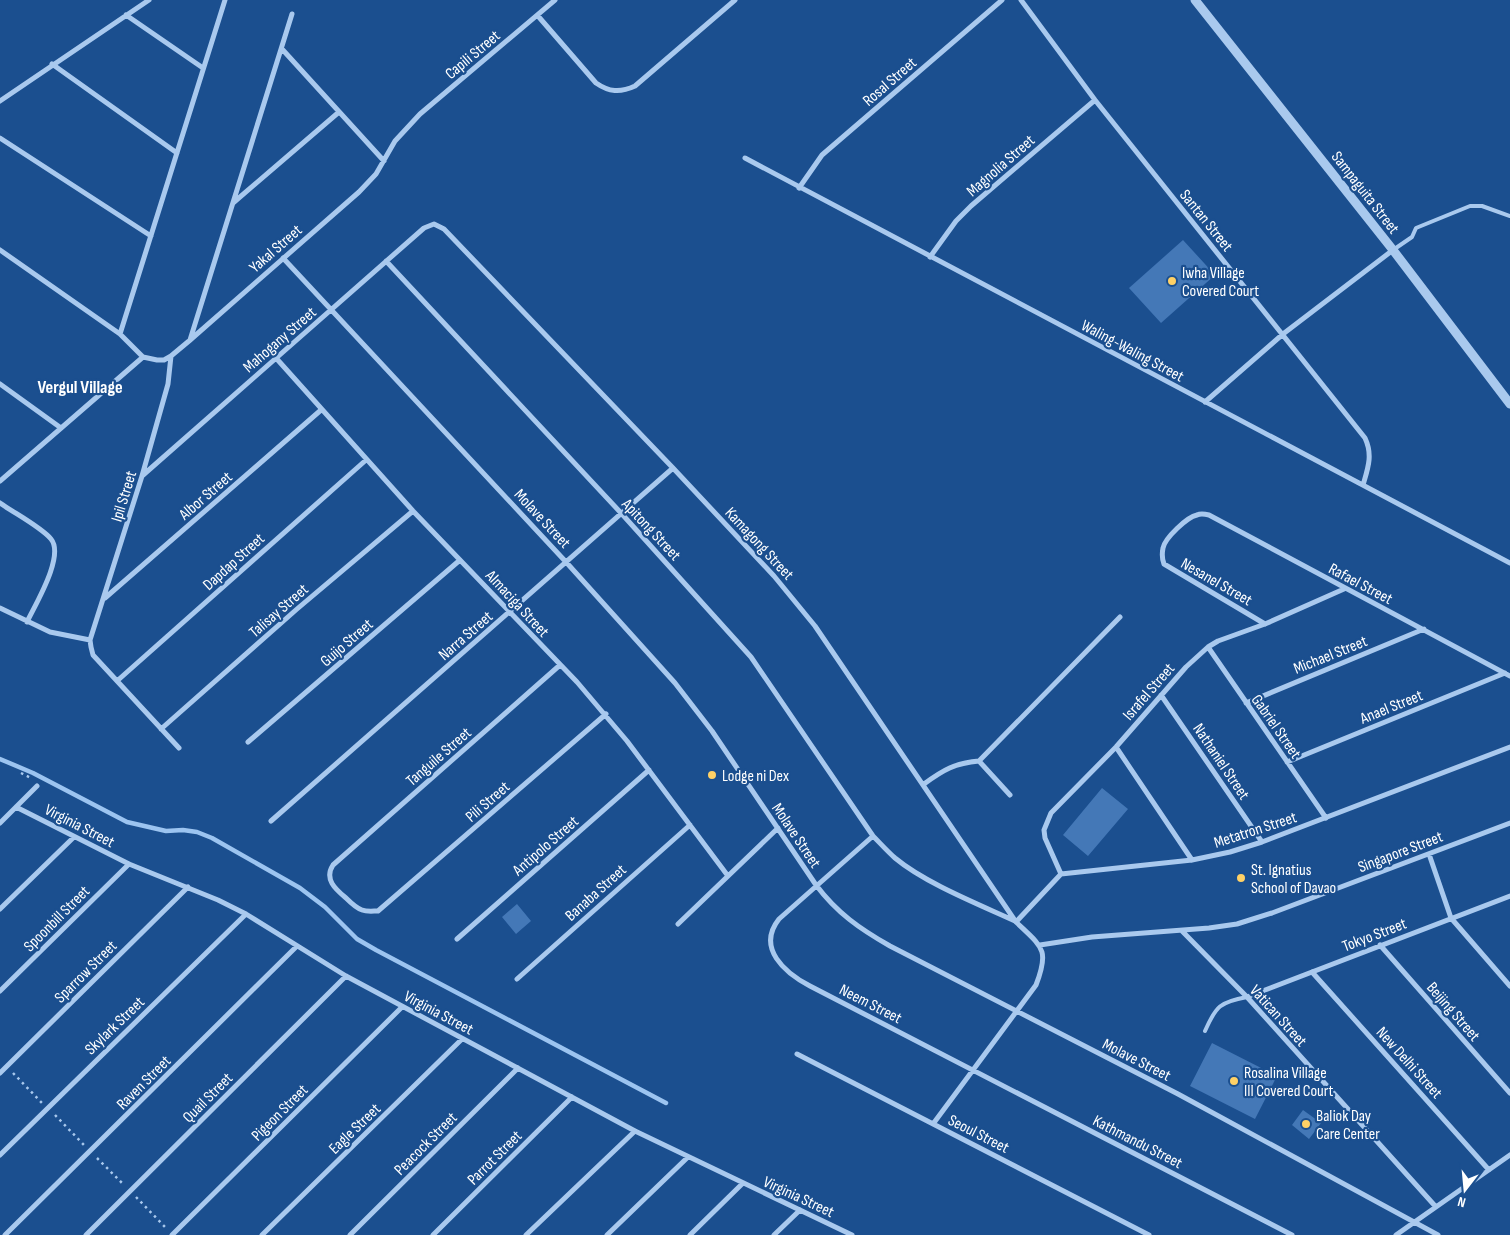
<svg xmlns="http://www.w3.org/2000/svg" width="1510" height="1235" font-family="'Sofia Sans Condensed',sans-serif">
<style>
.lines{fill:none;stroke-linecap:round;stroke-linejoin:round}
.stream{stroke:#9cc4f0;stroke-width:4.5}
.building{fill:#4478b7}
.path{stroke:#a9c9ee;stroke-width:2.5;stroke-dasharray:2.5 4;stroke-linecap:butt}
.service{stroke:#a9c9ee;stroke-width:4}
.minor{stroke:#a9c9ee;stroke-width:5}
.tertiary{stroke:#a9c9ee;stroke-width:9}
.poi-dot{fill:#ffd166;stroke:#1b4f8f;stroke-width:2}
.labels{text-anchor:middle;stroke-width:4.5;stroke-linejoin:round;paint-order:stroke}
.street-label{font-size:16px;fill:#fff;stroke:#1b4f8f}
.poi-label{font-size:16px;fill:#fff;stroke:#1b4f8f;text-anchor:start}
.neighbourhood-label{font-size:18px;font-weight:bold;fill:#fff;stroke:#1b4f8f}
</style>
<rect width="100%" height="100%" fill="#1b4f8f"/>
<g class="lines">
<!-- stream -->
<path class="stream" d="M0,759L33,773L127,822L166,831L183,830L197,832L212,838L300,888L325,907L357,939L376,950L666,1103"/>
</g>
<!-- building -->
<path class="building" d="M1183,240L1215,275L1161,323L1129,288Z
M1102,788L1128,809L1088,856L1063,835Z
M517,904L531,921L516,934L502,917Z
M1212,1043L1277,1076L1255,1119L1190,1086Z
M1303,1110L1321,1123L1309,1139L1292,1125Z"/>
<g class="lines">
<!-- path -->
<path class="path" d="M21,773L31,778
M13,1073L42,1103
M55,1115L84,1145
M97,1158L123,1184
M136,1197L167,1229"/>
<!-- service -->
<path class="service" d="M1393,250L1412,237L1416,228L1470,206H1482L1510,216
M1205,1031C1216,1006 1220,1002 1247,997"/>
<!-- minor -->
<path class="minor" d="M1021,0L1095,100L1365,438C1373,455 1368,468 1363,485
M126,15L203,68
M538,16L596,83C609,92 620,93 635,86L735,0
M282,49L384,161
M52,64L177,153
M0,101L149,0
M0,138L151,236
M745,158L1510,563
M799,188L822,155L1002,0
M233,203L339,112
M0,250L120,334L143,357L157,360H164L171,356L189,341L359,192L376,174L395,141L420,114L555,0
M930,257L956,221L971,206L1095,100
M283,258L566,562L675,683L712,731L816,885C837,913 860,929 890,946L1178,1094L1438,1235
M386,261L621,513L751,657L873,836C880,843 887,851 895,858C925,883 978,904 1015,921
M120,334L225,0
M190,340L292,14
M171,356L168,384L142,476L90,640L91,647L93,655L179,748
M276,358L413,511L577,682L627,741L728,876
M0,384L61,428
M1205,402L1283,334L1393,250
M142,476L424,228L434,224L444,229L673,468L774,576L815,626L1016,922C1042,947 1050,949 1036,985L933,1124
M0,481L143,357
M0,503C14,513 41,527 51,539C65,556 35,605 27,622
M105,598L321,410
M0,608L50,632L90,640
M1265,624L1164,564C1162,559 1162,553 1163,548C1165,538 1187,517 1197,515C1201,513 1205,514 1209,515L1510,676
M1208,647L1326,818
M560,665L333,865C324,879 335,889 346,898C351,903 356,908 362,910C367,912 373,911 378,911L606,714
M117,681L366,460
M1161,695L1262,842
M1246,703L1424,629
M161,729L297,609L413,511
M248,742L460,560
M1116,747L1192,860
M979,761L1010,795
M1287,762L1505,673
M924,784C943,770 955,763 979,761L1120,617
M16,807L129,864L218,900L246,914L346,976L635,1131L852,1235
M271,821L673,468
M0,823L37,786
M873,836L779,919C756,948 785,973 810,986L1292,1235
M1429,854L1451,918L1510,986
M1061,874L1045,838L1044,830L1051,813L1116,747L1186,667L1208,647L1218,641L1265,624L1344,589
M0,909L74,837
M1016,922L1061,874L1192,860L1230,852L1262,842L1510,747
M678,924L778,828
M1182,931L1247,997L1436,1207
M457,939L649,770
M1040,945L1092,937L1209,928L1237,924L1272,913L1510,823
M1380,945L1510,1093
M1312,972L1489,1170
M517,979L690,825
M0,991L129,864
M1247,997L1510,896
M797,1054L1149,1235
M0,1073L188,887
M0,1155L246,914
M5,1235L297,946
M86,1235L346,976
M172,1235L402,1007
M262,1235L462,1039
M350,1235L518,1068
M433,1235L572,1097
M526,1235L635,1131
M607,1235L688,1157
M690,1235L743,1183
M774,1235L800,1210
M1396,1235L1510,1155"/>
<!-- tertiary -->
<path class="tertiary" d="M1195,0L1393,250L1510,404"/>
</g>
<!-- markers -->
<g class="poi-dot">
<circle cx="1172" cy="281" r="5"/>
<circle cx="712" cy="775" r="5"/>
<circle cx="1241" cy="878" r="5"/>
<circle cx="1234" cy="1081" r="5"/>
<circle cx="1306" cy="1124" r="5"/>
</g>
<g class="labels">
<!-- street labels -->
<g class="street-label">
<text transform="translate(472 54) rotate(-40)" y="6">Capili Street</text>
<text transform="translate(889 81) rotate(-41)" y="6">Rosal Street</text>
<text transform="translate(1000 165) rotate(-41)" y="6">Magnolia Street</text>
<text transform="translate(1366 192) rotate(52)" y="6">Sampaguita Street</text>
<text transform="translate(1207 220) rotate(51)" y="6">Santan Street</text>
<text transform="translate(275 248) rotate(-41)" y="6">Yakal Street</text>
<text transform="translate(279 339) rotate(-41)" y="6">Mahogany Street</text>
<text transform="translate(1133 350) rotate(28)" y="6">Waling-Waling Street</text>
<text transform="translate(205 495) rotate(-41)" y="6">Albor Street</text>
<text transform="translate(123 496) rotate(-73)" y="6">Ipil Street</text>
<text transform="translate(543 518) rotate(47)" y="6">Molave Street</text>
<text transform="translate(652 529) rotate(47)" y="6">Apitong Street</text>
<text transform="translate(760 543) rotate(47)" y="6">Kamagong Street</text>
<text transform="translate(233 561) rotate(-42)" y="6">Dapdap Street</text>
<text transform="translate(1217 581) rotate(30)" y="6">Nesanel Street</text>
<text transform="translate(1361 583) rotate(28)" y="6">Rafael Street</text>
<text transform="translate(518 603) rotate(47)" y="6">Almaciga Street</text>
<text transform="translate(278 610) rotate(-41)" y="6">Talisay Street</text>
<text transform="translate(465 635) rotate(-41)" y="6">Narra Street</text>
<text transform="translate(346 642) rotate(-41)" y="6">Guijo Street</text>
<text transform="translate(1330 654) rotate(-22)" y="6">Michael Street</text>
<text transform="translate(1148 691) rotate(-49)" y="6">Israfel Street</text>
<text transform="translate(1391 706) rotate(-22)" y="6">Anael Street</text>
<text transform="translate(1277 726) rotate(55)" y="6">Gabriel Street</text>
<text transform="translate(438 756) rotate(-41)" y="6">Tanguile Street</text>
<text transform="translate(1222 761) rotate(56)" y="6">Nathaniel Street</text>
<text transform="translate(487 801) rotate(-41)" y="6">Pili Street</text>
<text transform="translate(80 825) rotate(27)" y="6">Virginia Street</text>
<text transform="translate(1255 829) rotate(-18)" y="6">Metatron Street</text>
<text transform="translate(797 835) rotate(56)" y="6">Molave Street</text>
<text transform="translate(545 845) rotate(-41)" y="6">Antipolo Street</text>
<text transform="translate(1400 851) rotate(-21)" y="6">Singapore Street</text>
<text transform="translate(595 892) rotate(-42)" y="6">Banaba Street</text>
<text transform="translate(56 918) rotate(-45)" y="6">Spoonbill Street</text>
<text transform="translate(1374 934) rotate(-21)" y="6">Tokyo Street</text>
<text transform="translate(85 971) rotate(-45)" y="6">Sparrow Street</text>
<text transform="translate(871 1003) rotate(27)" y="6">Neem Street</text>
<text transform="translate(1454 1011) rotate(49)" y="6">Beijing Street</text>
<text transform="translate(439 1012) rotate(28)" y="6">Virginia Street</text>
<text transform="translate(1279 1015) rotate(48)" y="6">Vatican Street</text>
<text transform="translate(114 1025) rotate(-44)" y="6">Skylark Street</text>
<text transform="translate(1137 1059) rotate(27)" y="6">Molave Street</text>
<text transform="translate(1410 1062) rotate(48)" y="6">New Delhi Street</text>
<text transform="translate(143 1082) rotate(-45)" y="6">Raven Street</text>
<text transform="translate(207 1097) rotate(-45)" y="6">Quail Street</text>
<text transform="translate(279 1112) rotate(-45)" y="6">Pigeon Street</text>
<text transform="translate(354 1128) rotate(-44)" y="6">Eagle Street</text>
<text transform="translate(979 1133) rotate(27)" y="6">Seoul Street</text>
<text transform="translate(1138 1141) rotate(27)" y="6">Kathmandu Street</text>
<text transform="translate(425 1143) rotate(-45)" y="6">Peacock Street</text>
<text transform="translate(494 1157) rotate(-45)" y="6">Parrot Street</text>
<text transform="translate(799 1196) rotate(25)" y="6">Virginia Street</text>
</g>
<!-- poi labels -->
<g class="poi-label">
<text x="1182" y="278">Iwha Village<tspan x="1182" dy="18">Covered Court</tspan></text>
<text x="722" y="781">Lodge ni Dex</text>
<text x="1251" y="875">St. Ignatius<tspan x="1251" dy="18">School of Davao</tspan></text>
<text x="1244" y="1078">Rosalina Village<tspan x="1244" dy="18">III Covered Court</tspan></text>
<text x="1316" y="1121">Baliok Day<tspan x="1316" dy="18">Care Center</tspan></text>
</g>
<!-- neighbourhood labels -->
<g class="neighbourhood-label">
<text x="80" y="393">Vergul Village</text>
</g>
</g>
<!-- north arrow -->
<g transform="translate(1465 1190) rotate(196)" stroke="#1b4f8f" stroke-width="4" paint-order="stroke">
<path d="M0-4L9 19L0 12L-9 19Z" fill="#ffffff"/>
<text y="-8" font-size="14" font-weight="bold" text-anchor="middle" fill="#ffffff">N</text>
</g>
</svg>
